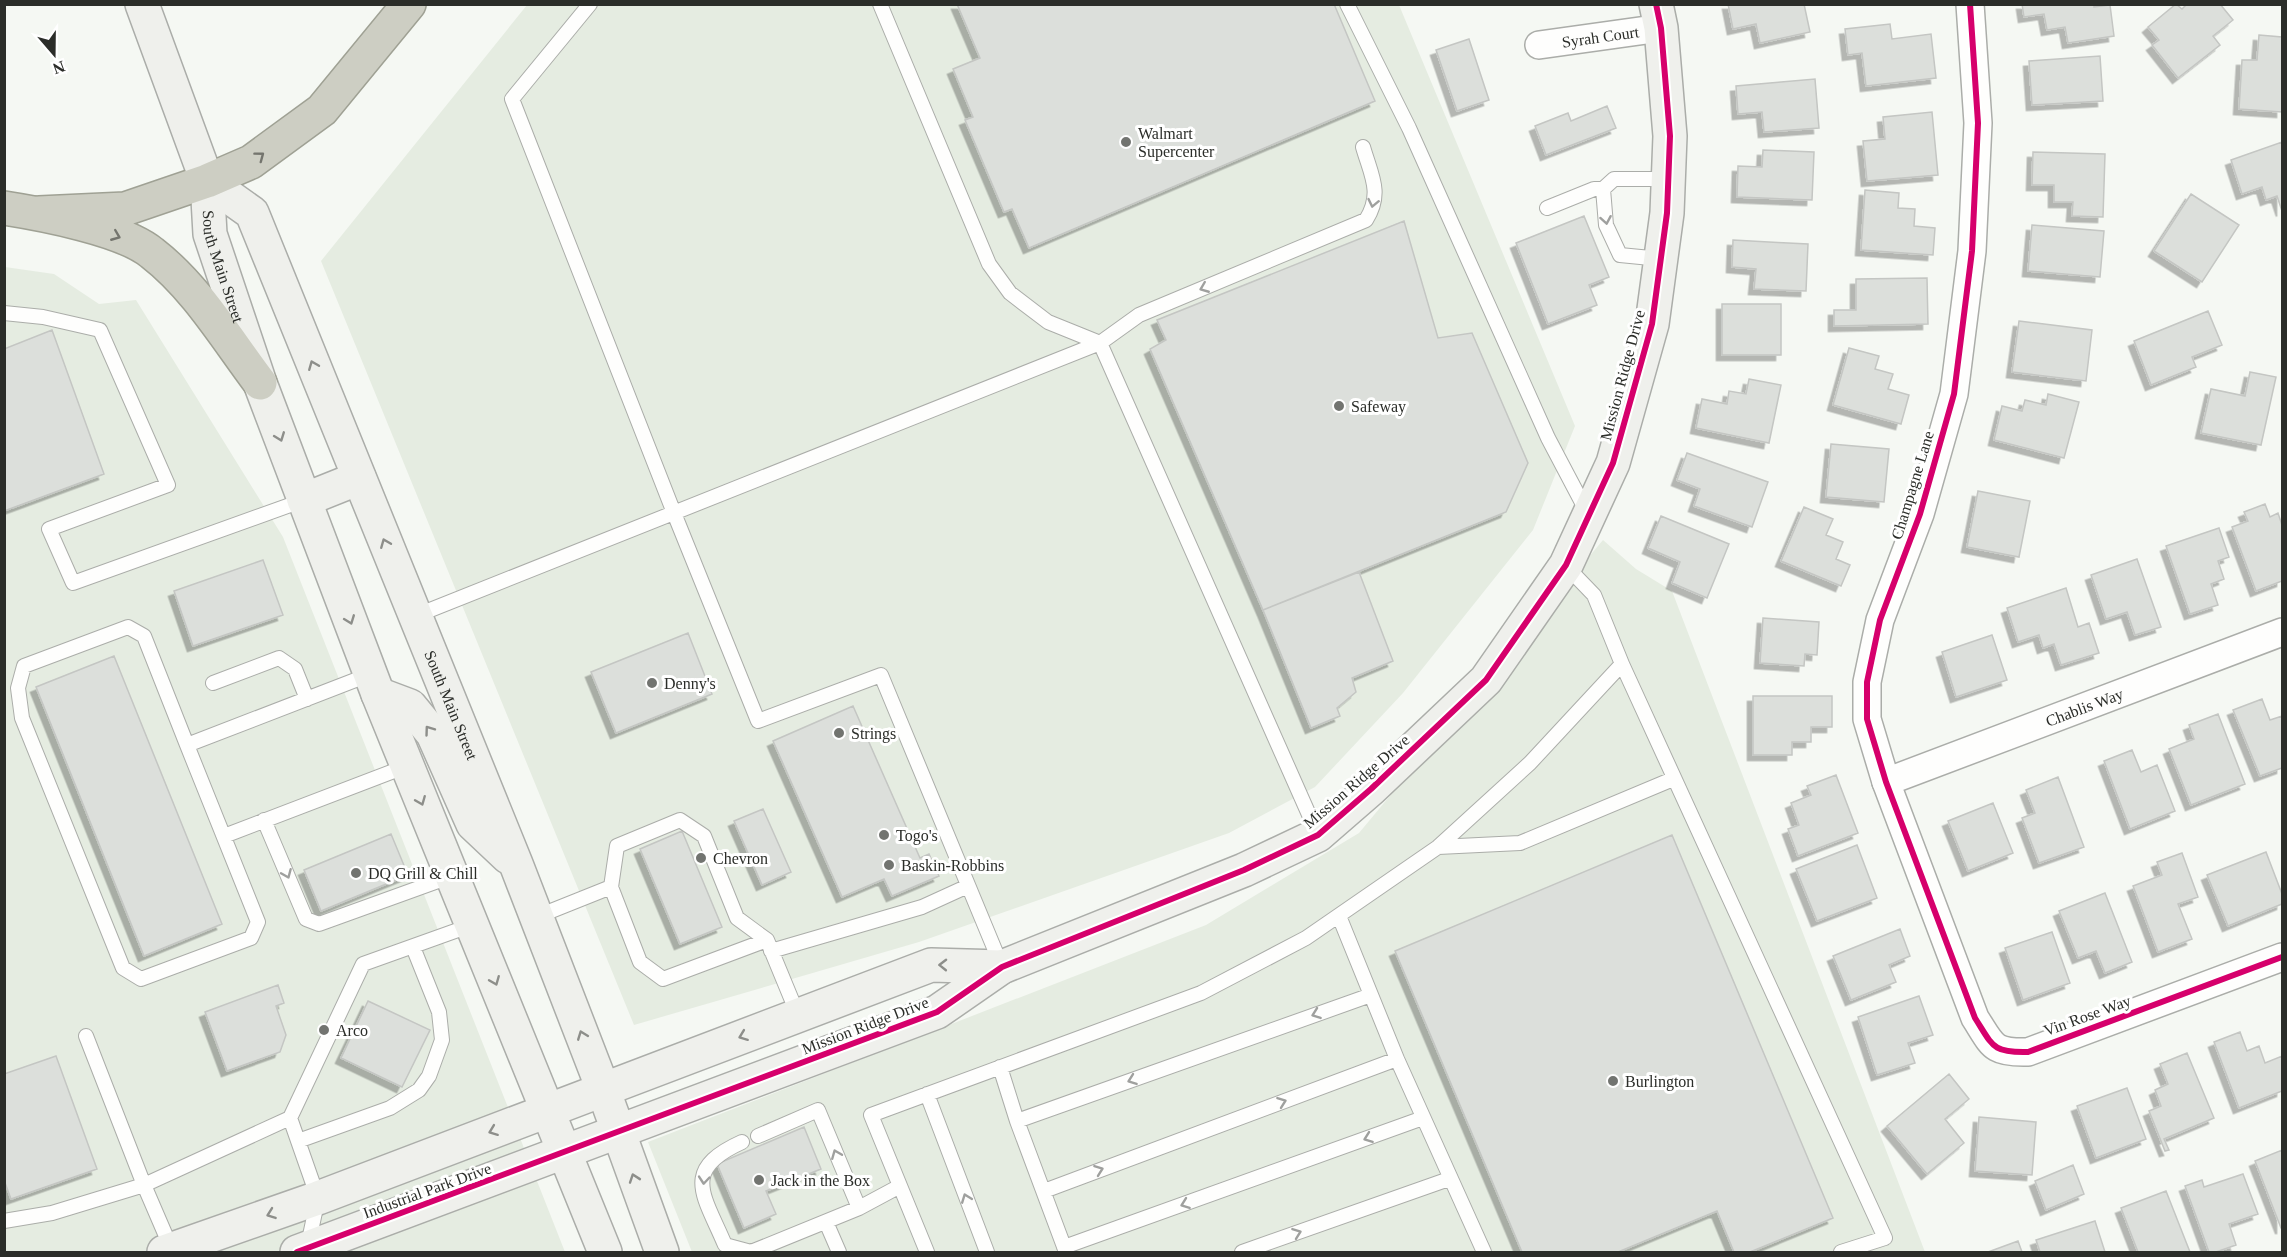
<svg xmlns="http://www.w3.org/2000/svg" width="2287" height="1257" font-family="'Times New Roman',serif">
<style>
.built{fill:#e5ece1}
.building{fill:#dcdfdb;stroke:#c4c6c3;stroke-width:1.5;filter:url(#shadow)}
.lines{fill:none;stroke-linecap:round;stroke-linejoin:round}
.lane-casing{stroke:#abada9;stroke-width:16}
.street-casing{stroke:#abada9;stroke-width:30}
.secondary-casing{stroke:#abada9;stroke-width:36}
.highway-casing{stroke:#9fa194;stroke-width:36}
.lane{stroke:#fefefd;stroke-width:14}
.street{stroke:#fefefd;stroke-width:27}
.secondary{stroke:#eff0ec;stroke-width:33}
.highway{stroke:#cdcec3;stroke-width:33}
.cycleway-casing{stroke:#fff;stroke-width:10}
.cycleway{stroke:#d6006c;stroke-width:6}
.oneway{stroke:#74756e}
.oneway2{stroke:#9fa09e}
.oneway3{stroke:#8d8e8a}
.poi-dot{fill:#727470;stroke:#fff;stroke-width:2}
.labels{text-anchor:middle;stroke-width:6;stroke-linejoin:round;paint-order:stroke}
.street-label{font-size:16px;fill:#2b2d29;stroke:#fff}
.poi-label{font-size:16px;fill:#2b2d29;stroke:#fff;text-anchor:start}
</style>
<defs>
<filter id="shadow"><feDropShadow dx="-5.5" dy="5.5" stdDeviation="0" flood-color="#0004"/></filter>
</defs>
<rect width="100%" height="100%" fill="#f5f8f3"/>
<!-- built -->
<path class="built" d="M527,5H1399L1575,426L1533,530L1403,693L1315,787L1229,833L919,942L634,1025L321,261Z
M5,267L54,274L99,304L136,300L283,537L565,1252H5Z
M1603,540L1636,569L1672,591L1925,1252H692L648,1142L1206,925L1359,833Z"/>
<!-- building -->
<path class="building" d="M957,4H1334L1375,101L1029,248L1012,209L1004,212L965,120L973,117L953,69L980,58Z
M1728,4H1804L1810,32L1760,43L1756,24L1733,29Z
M2022,4H2094V7L2110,5L2114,36L2068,43L2065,27L2047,30L2044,14L2024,17Z
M2176,4L2182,9L2187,4H2220L2233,20L2213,36L2220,45L2178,78L2152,45L2159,40L2148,27Z
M1890,24L1892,39L1931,34L1936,78L1866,86L1862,53L1848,55L1845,29Z
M2259,35L2282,37V112L2239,109L2242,60H2257Z
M1469,39L1489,100L1457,111L1436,50Z
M2100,56L2103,101L2032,105L2029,61Z
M1815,79L1819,128L1764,132L1762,112L1738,114L1736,86Z
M1607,106L1616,128L1546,155L1535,126L1568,113L1571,121Z
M1932,112L1938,175L1867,181L1863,141L1885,139L1883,117Z
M2282,142V211L2277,196L2266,200L2262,187L2242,194L2231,160Z
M1763,150L1814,152L1812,200L1737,197L1738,166L1762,167Z
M2033,152L2105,154L2103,217L2072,216L2073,202H2054V185H2032Z
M1865,190L1899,193L1898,208L1915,209L1914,226L1935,228L1933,255L1861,250Z
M2191,194L2239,225L2202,282L2154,251Z
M1584,216L1609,277L1589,285L1597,305L1548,324L1516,243Z
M1404,221L1438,338L1472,333L1528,463L1506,512L1263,610L1150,349L1166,340L1157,320Z
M2032,225L2104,231L2100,277L2028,271Z
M1733,240L1808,244L1806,291L1754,289L1756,269L1732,267Z
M1927,278L1928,324L1834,326V310H1856V279Z
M1722,304H1781V355H1722Z
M2208,311L2222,345L2192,357L2196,367L2151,385L2134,341Z
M2019,321L2092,330L2086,381L2012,372Z
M52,330L104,474L4,511V349Z
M1849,348L1879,356L1875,369L1893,374L1888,389L1909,395L1901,424L1833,405Z
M2250,372L2276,377L2261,445L2201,433L2211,389L2245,396Z
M1749,379L1781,385L1769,443L1696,428L1702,399L1727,404L1729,391L1746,394Z
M2048,394L2079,402L2064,458L1994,440L2002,406L2022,411L2025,400L2046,405Z
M1831,444L1889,449L1884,502L1826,497Z
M1687,453L1768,482L1752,527L1694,506L1700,489L1677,480Z
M1978,491L2030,501L2019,557L1967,547Z
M2265,504L2270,517L2278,513L2282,525V581L2256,591L2232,527L2248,521L2244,512Z
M1804,507L1833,519L1826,535L1843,542L1836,559L1850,565L1841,586L1781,561Z
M1661,516L1729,544L1707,598L1672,583L1680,562L1648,548Z
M2219,528L2229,557L2218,561L2224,579L2211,584L2218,605L2190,614L2166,546Z
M2137,559L2161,627L2135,635L2127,612L2106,619L2091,575Z
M263,560L283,615L193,646L174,591Z
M1359,572L1393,661L1352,678L1356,692L1337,708L1340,716L1311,728L1263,610Z
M2066,588L2078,627L2089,623L2099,653L2061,665L2054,644L2043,648L2039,635L2018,642L2007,608Z
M1763,618L1819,622L1817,655L1805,654L1804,666L1760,663Z
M688,633L712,694L616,733L591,672Z
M1992,635L2007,680L1956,697L1942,652Z
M114,656L222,924L144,956L36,687Z
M1753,696H1832V727H1811V742H1792V755H1753Z
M2262,699L2270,720L2282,716V768L2260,776L2233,710Z
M853,706L920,858L929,854L939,876L892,896L884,879L842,897L773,741Z
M2218,714L2245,784L2191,805L2169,749L2194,739L2189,725Z
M2132,750L2141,772L2157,765L2175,811L2130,829L2104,761Z
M1836,775L1858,833L1798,856L1788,829L1799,825L1791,803L1811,795L1807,786Z
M2058,777L2084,847L2039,863L2022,818L2035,813L2026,790Z
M1993,803L2013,853L1968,871L1948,821Z
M763,809L791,872L762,885L734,821Z
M682,831L722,927L680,944L640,849Z
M391,834L408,875L321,911L304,870Z
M1672,835L1833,1218L1750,1252H1734L1717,1211L1618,1252H1522L1395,951Z
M1857,845L1877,898L1817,921L1796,869Z
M2266,852L2282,894V904L2228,926L2207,875Z
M2182,853L2198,897L2178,904L2192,939L2158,952L2133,886L2162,875L2157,862Z
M2105,893L2132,962L2105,973L2096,951L2078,958L2059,911Z
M1900,929L1910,956L1889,965L1896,982L1851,1000L1833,956Z
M2052,932L2070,983L2023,1000L2005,948Z
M278,985L284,1003L276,1006L286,1035L280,1052L227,1071L205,1012Z
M1919,996L1933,1035L1908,1043L1915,1063L1877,1075L1858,1017Z
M368,1001L430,1030L402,1087L341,1058Z
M2240,1032L2247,1051L2259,1046L2265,1063L2282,1056V1091L2239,1108L2214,1042Z
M2187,1053L2214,1118L2164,1139L2169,1150L2165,1151L2149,1111L2161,1106L2155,1090L2168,1084L2160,1064Z
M56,1056L97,1169L11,1199L4,1180V1074Z
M1949,1074L1969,1099L1945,1119L1964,1143L1927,1174L1887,1126Z
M2127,1088L2146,1139L2096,1158L2077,1106Z
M1979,1117L2036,1122L2032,1175L1975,1171Z
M804,1127L821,1169L766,1191L776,1214L744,1228L717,1164Z
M2282,1150V1228H2281L2255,1161Z
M2073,1165L2084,1194L2046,1210L2035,1181Z
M2243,1174L2258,1214L2229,1224L2236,1245L2216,1252H2209L2185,1186L2202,1180L2204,1187Z
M2166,1191L2190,1252H2138L2121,1208Z
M2095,1221L2105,1252H2040L2036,1240Z
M2018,1241L2022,1252H1988Z"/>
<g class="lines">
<defs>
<path id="lane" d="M590,4L512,99L674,513L758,721L881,675L1002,967
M880,4L989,264L1010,293L1048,322L1100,343L1139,315L1366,220C1383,193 1371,175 1363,147
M1347,4L1409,128L1548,438L1587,512
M1547,208L1594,189H1603
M1661,259L1620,255L1606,225L1603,189L1614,179H1668
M4,313L43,317L100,330L168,485L49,529L73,583L304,500
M1566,566L1594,595L1622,664
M415,616L1100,343L1318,835
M213,683L279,658L295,669L307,699
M187,745L258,922L251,938L141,979L123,968L22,718L18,688L24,666L128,627L144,636L187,745L371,674
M264,820L306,919L319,924L452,876
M224,836L407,766
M1438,847L1520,843L1673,779
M611,887L640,962L663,979L767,940
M1339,916L1397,1059L1484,1252
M536,917L611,887L617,846L680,820L704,836L737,918L767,940L798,1015
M771,951L922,907L968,886
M1000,1067L1017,1121L1066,1252
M927,1094L987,1252
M1017,1121L1371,995
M758,1136L818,1110L859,1208
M298,1141L390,1108L419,1090L429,1076L442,1040L439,1012L413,947
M742,1142C680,1170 704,1195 725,1245L751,1252
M1044,1191L1397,1059
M4,1221L52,1213L144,1185L86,1036
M826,1222L839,1252
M308,1245L318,1198L290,1118L363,964L472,925
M1064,1247L1423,1118
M172,1250L144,1185L290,1118
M751,1252L859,1208L900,1186
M927,1252L871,1115L1201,993L1306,938L1438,847L1530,763L1622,664L1885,1238L1841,1252
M1242,1252L1449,1179"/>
<g id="street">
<path d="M1970,4L1978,123L1972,251L1954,394L1920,514L1880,620L1867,682V719L1886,782L1975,1018C1993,1046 1992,1053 2028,1052L2282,957"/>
<path id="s1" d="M1539,45L1661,28"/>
<path id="s2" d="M1886,782L2282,632"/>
</g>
<g id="secondary">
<path id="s3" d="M142,4L207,181L210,234L260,383L378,694L605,1252"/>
<path id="s4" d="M207,181L252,213L516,864L603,1089L662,1252"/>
<path d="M304,500L359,478"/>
<path d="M378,694L410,706L433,734L473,824L508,857"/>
<path d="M164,1252L318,1198L931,965L1002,967"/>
<path d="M297,1252L937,1012L1002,967L1244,870L1318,835L1371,789L1486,680L1566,565L1613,463L1652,324L1667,213L1670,136L1661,28L1656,4"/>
</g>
<path id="highway" d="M4,208C42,214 123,229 152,253C196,287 226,338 260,383
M39,213L125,209L207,181L251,162L322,110L409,4"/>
</defs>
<!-- lane casing -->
<use href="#lane" class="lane-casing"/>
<!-- street casing -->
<use href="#street" class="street-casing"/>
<!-- secondary casing -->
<use href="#secondary" class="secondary-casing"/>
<!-- highway casing -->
<use href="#highway" class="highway-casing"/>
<!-- lane -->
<use href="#lane" class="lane"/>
<!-- street -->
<use href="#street" class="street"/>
<!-- secondary -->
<use href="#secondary" class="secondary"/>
<!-- highway -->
<use href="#highway" class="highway"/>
<defs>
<path id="cycleway" d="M1970,4L1978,123L1972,251L1954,394L1920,514L1880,620L1867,682V719L1886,782L1975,1018C1993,1046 1992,1053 2028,1052L2282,957
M297,1252L937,1012L1002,967L1244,870L1318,835L1371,789L1486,680L1566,565L1613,463L1652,324L1667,213L1670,136L1661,28L1656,4"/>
</defs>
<!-- cycleway casing -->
<use href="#cycleway" class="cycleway-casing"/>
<!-- cycleway -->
<use href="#cycleway" class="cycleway"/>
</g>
<!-- one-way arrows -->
<defs><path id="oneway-chevron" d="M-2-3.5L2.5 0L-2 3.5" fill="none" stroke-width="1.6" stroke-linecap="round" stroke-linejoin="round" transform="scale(1.5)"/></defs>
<g class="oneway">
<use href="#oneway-chevron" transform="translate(260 156) rotate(-37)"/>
<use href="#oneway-chevron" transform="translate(116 236) rotate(22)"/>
</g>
<g class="oneway2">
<use href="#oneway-chevron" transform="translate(1373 203) rotate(102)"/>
<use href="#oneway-chevron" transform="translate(1606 220) rotate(80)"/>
<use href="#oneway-chevron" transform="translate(1204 288) rotate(158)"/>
<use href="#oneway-chevron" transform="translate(287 874) rotate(67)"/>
<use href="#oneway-chevron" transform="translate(1316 1014) rotate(160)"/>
<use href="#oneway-chevron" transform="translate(1132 1080) rotate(160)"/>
<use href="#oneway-chevron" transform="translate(1282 1102) rotate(-20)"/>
<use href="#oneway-chevron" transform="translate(1368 1138) rotate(160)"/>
<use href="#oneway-chevron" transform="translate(836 1154) rotate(-112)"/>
<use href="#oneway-chevron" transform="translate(1099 1170) rotate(-20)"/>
<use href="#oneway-chevron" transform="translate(704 1180) rotate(95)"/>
<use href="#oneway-chevron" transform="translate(966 1198) rotate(-111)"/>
<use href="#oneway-chevron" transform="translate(1185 1204) rotate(160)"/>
<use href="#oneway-chevron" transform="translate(1297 1233) rotate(-20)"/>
</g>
<g class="oneway3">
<use href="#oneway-chevron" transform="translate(313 365) rotate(-112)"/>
<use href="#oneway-chevron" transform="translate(280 437) rotate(69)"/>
<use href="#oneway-chevron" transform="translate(385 543) rotate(-112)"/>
<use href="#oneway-chevron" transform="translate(350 620) rotate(69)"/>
<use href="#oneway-chevron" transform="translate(429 730) rotate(-126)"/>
<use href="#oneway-chevron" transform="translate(421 801) rotate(68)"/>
<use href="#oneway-chevron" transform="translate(943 965) rotate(-179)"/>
<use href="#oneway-chevron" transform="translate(495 981) rotate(68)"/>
<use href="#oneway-chevron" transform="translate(582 1035) rotate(-111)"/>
<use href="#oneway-chevron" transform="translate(743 1036) rotate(159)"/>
<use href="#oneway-chevron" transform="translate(493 1131) rotate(159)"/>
<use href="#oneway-chevron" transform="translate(634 1178) rotate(-109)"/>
<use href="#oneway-chevron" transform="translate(271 1214) rotate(160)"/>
</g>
<!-- markers -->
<g class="poi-dot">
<circle cx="1126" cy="142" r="6"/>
<circle cx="1339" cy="406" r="6"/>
<circle cx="652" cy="683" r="6"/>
<circle cx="839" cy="733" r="6"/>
<circle cx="884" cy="835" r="6"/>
<circle cx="701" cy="858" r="6"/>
<circle cx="889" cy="865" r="6"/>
<circle cx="356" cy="873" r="6"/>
<circle cx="324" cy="1030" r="6"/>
<circle cx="1613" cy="1081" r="6"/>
<circle cx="759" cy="1180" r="6"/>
</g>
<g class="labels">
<!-- street labels -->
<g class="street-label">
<text dy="6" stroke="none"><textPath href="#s1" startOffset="62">Syrah Court</textPath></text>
<text dy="6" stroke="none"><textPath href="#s3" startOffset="276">South Main Street</textPath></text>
<text transform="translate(1622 375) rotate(-75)" y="6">Mission Ridge Drive</text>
<text transform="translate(1912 485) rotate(-73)" y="6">Champagne Lane</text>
<text dy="6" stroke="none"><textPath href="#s4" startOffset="586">South Main Street</textPath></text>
<text dy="6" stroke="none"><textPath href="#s2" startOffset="212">Chablis Way</textPath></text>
<text transform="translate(1356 781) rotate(-41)" y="6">Mission Ridge Drive</text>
<text transform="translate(2087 1015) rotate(-20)" y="6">Vin Rose Way</text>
<text transform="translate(865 1025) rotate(-21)" y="6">Mission Ridge Drive</text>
<text transform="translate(427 1190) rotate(-20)" y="6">Industrial Park Drive</text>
</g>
<!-- poi labels -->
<g class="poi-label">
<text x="1138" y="139">Walmart<tspan x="1138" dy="18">Supercenter</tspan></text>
<text x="1351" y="412">Safeway</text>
<text x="664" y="689">Denny's</text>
<text x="851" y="739">Strings</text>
<text x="896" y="841">Togo's</text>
<text x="713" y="864">Chevron</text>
<text x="901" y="871">Baskin-Robbins</text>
<text x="368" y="879">DQ Grill &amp; Chill</text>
<text x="336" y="1036">Arco</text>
<text x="1625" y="1087">Burlington</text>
<text x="771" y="1186">Jack in the Box</text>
</g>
</g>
<!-- border -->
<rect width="2287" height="1257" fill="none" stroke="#2b2d29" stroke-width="12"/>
<!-- north arrow -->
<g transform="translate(54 54) rotate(160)" stroke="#ffffff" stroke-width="4.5" paint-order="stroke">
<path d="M0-4.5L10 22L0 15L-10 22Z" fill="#2b2d29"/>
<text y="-9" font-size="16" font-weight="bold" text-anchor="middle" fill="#2b2d29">N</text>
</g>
</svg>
